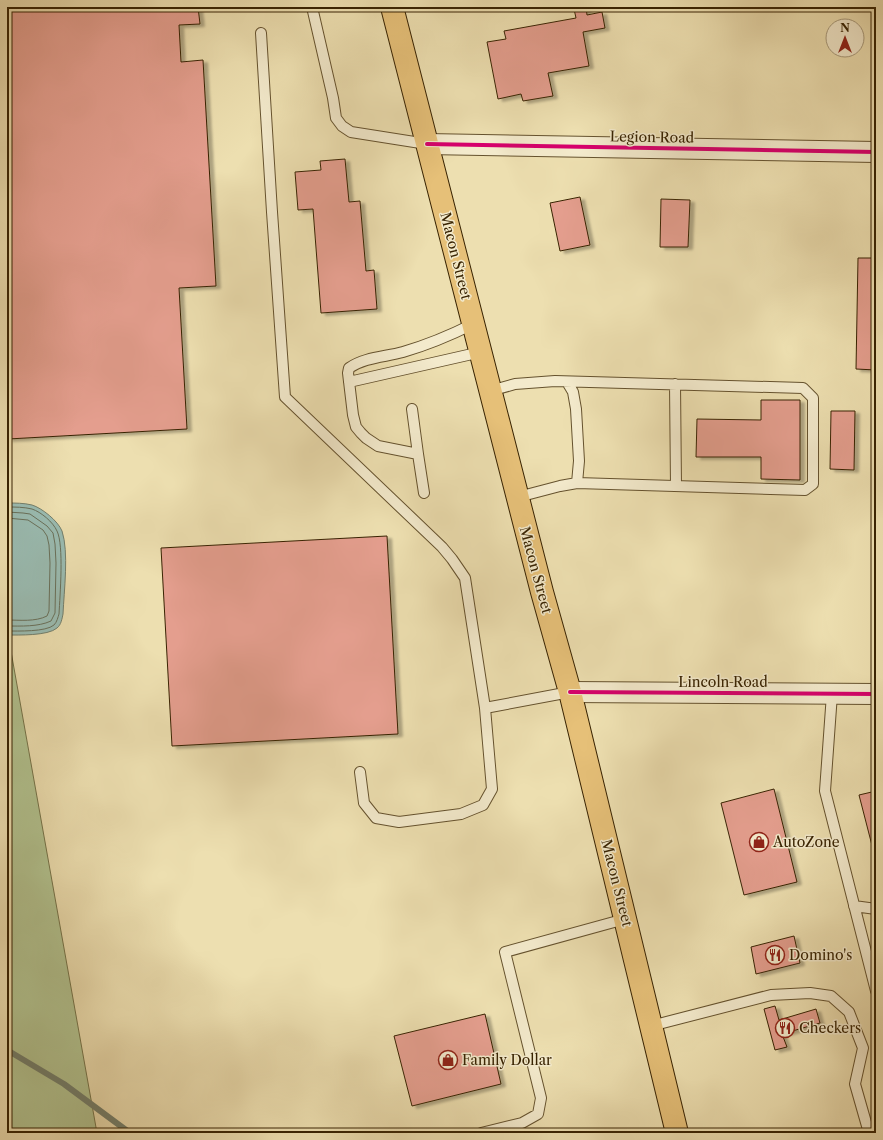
<svg xmlns="http://www.w3.org/2000/svg" width="883" height="1140" font-family="'Libre Caslon Text',serif">
<style>
.green{fill:#b2c390;stroke:#757349}
.water{fill:#9abcb2;stroke:#737f6c}
.lines{fill:none;stroke-linecap:round;stroke-linejoin:round}
.shore{stroke:#69705a;stroke-width:1}
.stream{stroke:#737f6c;stroke-width:6}
.building{fill:#e49e8e;stroke:#382302;filter:url(#shadow)}
.lane-casing{stroke:#65522e;stroke-width:12}
.street-casing{stroke:#65522e;stroke-width:22}
.primary-casing{stroke:#382302;stroke-width:24}
.lane{stroke:#f3eacc;stroke-width:10}
.street{stroke:#f3eacc;stroke-width:20}
.primary{stroke:#e6c078;stroke-width:22}
.cycleway-casing{stroke:#f3eacc;stroke-width:6}
.cycleway{stroke:#d6006c;stroke-width:4}
.labels{text-anchor:middle;stroke-width:3;stroke-linejoin:round;paint-order:stroke}
.street-label{font-size:14px;fill:#382302;stroke:#f3eacc}
.poi-label{font-size:14px;fill:#382302;stroke:#f3eacc;text-anchor:start}
</style>
<defs>
<filter id="shadow"><feDropShadow dx="4.5" dy="2.5" stdDeviation="1" flood-color="#0004"/></filter>
</defs>
<rect width="100%" height="100%" fill="#eddfb0"/>
<filter id="stains"><feTurbulence type="fractalNoise" baseFrequency=".005" numOctaves="4"/><feColorMatrix values="0 0 0 0 .2 0 0 0 0 .09 0 0 0 0 .02 0 0 0 .5 -.17"/></filter>
<radialGradient id="worn" r=".72"><stop offset=".6" stop-color="#630" stop-opacity="0"/><stop offset="1" stop-color="#630" stop-opacity=".3"/></radialGradient>
<!-- green -->
<path class="green" d="M7,629L97,1133H7Z"/>
<!-- water -->
<path class="water" d="M7,503C15,503 24,503 32,505C42,508 58,521 62,531C69,552 64,591 63,614C62,619 61,625 57,628C48,636 18,635 7,635Z"/>
<g class="lines">
<!-- shore -->
<path class="shore" d="M7,507C15,507 24,507 32,509C41,512 53,522 57,531C64,545 60,595 59,614C58,617 57,622 54,625C46,632 18,631 7,631
M7,512L23,513L30,514L47,526L53,533L55,544L56,563L55,613L51,621C38,627 21,626 7,626
M7,518L28,520L43,530L47,536L49,545L50,563L49,611L47,616C35,622 20,620 7,620"/>
<!-- stream -->
<path class="stream" d="M7,1050L64,1084L130,1133"/>
</g>
<!-- building -->
<path class="building" d="M7,7H198L200,24L179,25L181,62L203,60L216,286L179,288L187,429L8,439Z
M586,7L587,15L602,12L605,28L583,32L589,66L548,73L553,96L523,101L521,94L498,99L487,42L506,39L504,31L576,18L574,9Z
M345,159L349,202L360,201L366,271L374,270L377,309L321,313L313,209L298,210L295,172L321,170L320,161Z
M580,197L590,245L560,251L550,203Z
M661,199L690,200L688,247H660Z
M858,258H876V370L856,369Z
M761,400H800V480L761,479V457H696L697,419L761,420Z
M831,411H855L854,470L830,469Z
M387,536L398,734L172,746L161,548Z
M774,789L797,882L744,895L721,803Z
M876,791V861L859,795Z
M794,936L800,963L756,974L751,947Z
M775,1006L779,1020L816,1009L820,1023L782,1034L787,1047L775,1050L764,1009Z
M485,1014L501,1084L412,1106L394,1036Z"/>
<g class="lines">
<defs>
<path id="lane" d="M312,7L333,98L336,118L342,126L351,132L427,144
M261,33L272,212L285,397L442,547L452,559L465,578L485,708
M349,382L481,352
M567,382L573,392L576,409L579,461L577,483
M675,384L676,486
M490,391L515,384L555,381L803,388L813,398V484L805,490L577,483L560,486L518,497
M412,409L418,454
M424,493L418,454L378,446L366,438L361,433L356,427L353,415L348,373L349,368C365,357 385,357 403,352C427,345 451,335 473,324
M832,694L825,791L876,991
M360,772L364,803L376,818L399,822L461,814L483,805L492,789L485,708L570,692
M854,906L876,909
M651,1026L771,995L810,993L831,996L849,1012L863,1048L855,1084L869,1133
M481,1133L522,1123L538,1114L541,1098L505,952L625,919"/>
<path id="street" d="M427,144L876,152
M570,692L876,694"/>
<path id="primary" d="M392,7L542,592L570,692L677,1133"/>
</defs>
<!-- lane casing -->
<use href="#lane" class="lane-casing"/>
<!-- street casing -->
<use href="#street" class="street-casing"/>
<!-- primary casing -->
<use href="#primary" class="primary-casing"/>
<!-- lane -->
<use href="#lane" class="lane"/>
<!-- street -->
<use href="#street" class="street"/>
<!-- primary -->
<use href="#primary" class="primary"/>
<defs>
<path id="cycleway" d="M427,144L876,152
M570,692L876,694"/>
</defs>
<!-- cycleway casing -->
<use href="#cycleway" class="cycleway-casing"/>
<!-- cycleway -->
<use href="#cycleway" class="cycleway"/>
</g>
<!-- icons -->
<defs>
<symbol id="shop-ring" viewBox="-11 -11 22 22"><circle r="9.5" fill="#f3eacc" stroke="#8f2418" stroke-width="1.5"/><path d="M-5-2.5h2.3a2.7 3.5 0 0 1 5.4 0H5L5.5 6h-11ZM-1.5-2.5h3a1.5 2.3 0 0 0-3 0Z" fill="#8f2418"/></symbol>
<symbol id="restaurant-ring" viewBox="-11 -11 22 22"><circle r="9.5" fill="#f3eacc" stroke="#8f2418" stroke-width="1.5"/><path d="M-5-6h1v4h1v-4h1v4h1v-4h1v5L-1.5 .5V6h-2V.5L-5-1ZM5-6V6H3V1.5H1.5Q1.5-4 5-6Z" fill="#8f2418"/></symbol>
</defs>
<g fill-rule="evenodd">
<use href="#shop-ring" x="748" y="831" width="22" height="22"/>
<use href="#restaurant-ring" x="764" y="944" width="22" height="22"/>
<use href="#restaurant-ring" x="774" y="1017" width="22" height="22"/>
<use href="#shop-ring" x="437" y="1049" width="22" height="22"/>
</g>
<g class="labels">
<!-- street labels -->
<g class="street-label">
<text transform="translate(652 137) rotate(1)" y="5">Legion Road</text>
<text transform="translate(456 256) rotate(76)" y="5">Macon Street</text>
<text transform="translate(536 570) rotate(75)" y="5">Macon Street</text>
<text x="723" y="687">Lincoln Road</text>
<text transform="translate(617 883) rotate(76)" y="5">Macon Street</text>
</g>
<!-- poi labels -->
<g class="poi-label">
<text x="773" y="847">AutoZone</text>
<text x="789" y="960">Domino's</text>
<text x="799" y="1033">Checkers</text>
<text x="462" y="1065">Family Dollar</text>
</g>
</g>
<!-- margin -->
<rect width="883" height="1140" fill="none" stroke="#eddfb0" stroke-width="24"/>
<rect x="8" y="8" width="867" height="1124" fill="none" stroke="#382302" stroke-width="2"/>
<rect x="12" y="12" width="859" height="1116" fill="none" stroke="#382302"/>
<!-- north arrow -->
<g transform="translate(845 38)"><circle r="19" fill="#f3eacc" stroke="#a89a7b"/>
<path d="M0-3L7 15L0 10L-7 15Z" fill="#8f2418"/>
<text y="-6" font-size="11" font-weight="bold" text-anchor="middle" fill="#382302">N</text>
</g>
<rect width="100%" height="100%" filter="url(#stains)"/>
<rect width="100%" height="100%" fill="url(#worn)"/>
</svg>
